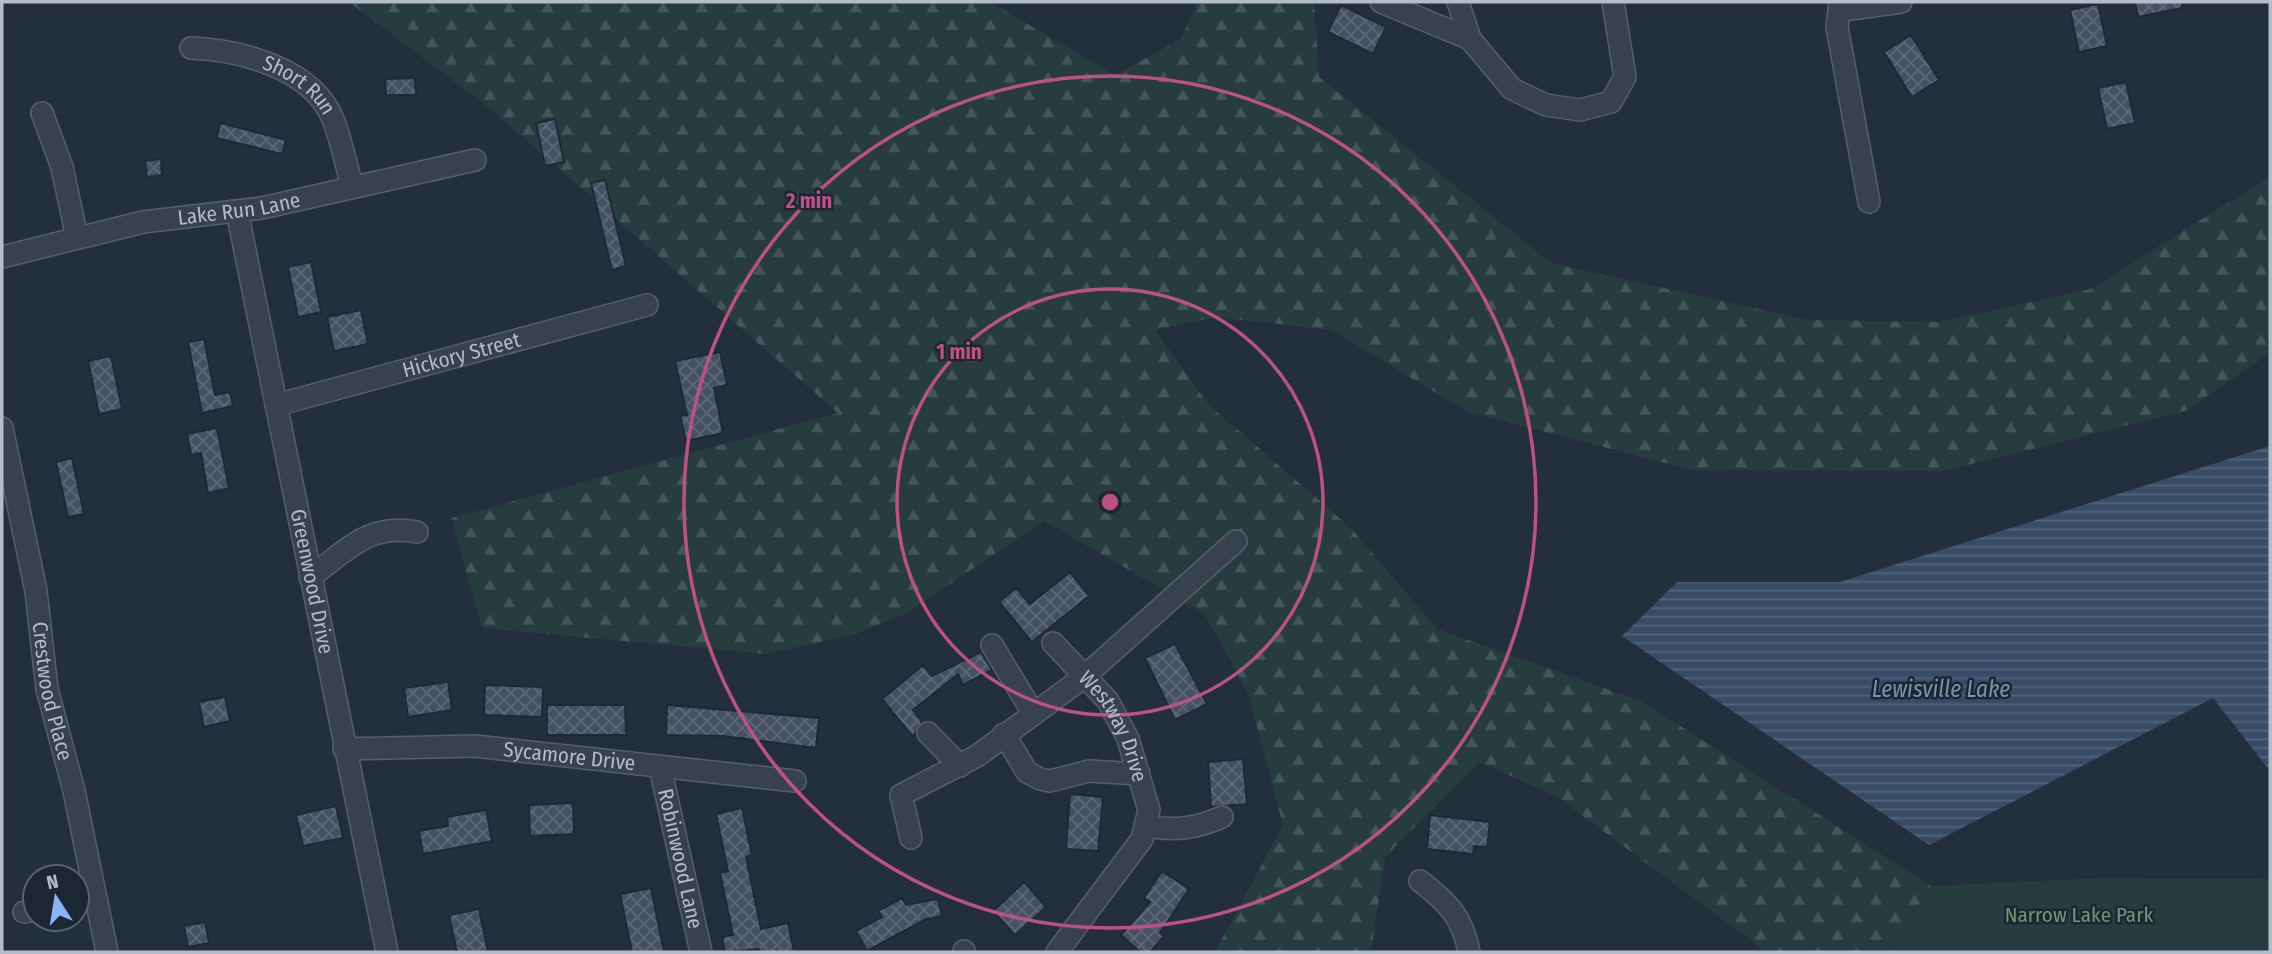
<svg xmlns="http://www.w3.org/2000/svg" width="2272" height="954" font-family="'Fira Sans Condensed',sans-serif">
<style>
.forest{fill:url(#forest-firs)}
.green{fill:#263c3f}
.water{fill:url(#water-rules)}
.building{fill:url(#building-cross-hatch);stroke:#1f2835;stroke-width:2}
.lines{fill:none;stroke-linecap:round;stroke-linejoin:round}
.minor-casing{stroke:#565f6c;stroke-width:24}
.minor{stroke:#38414e;stroke-width:21}
.ring{fill:none;stroke:#bd5182;stroke-width:3.5}
.labels{text-anchor:middle;stroke-width:5;stroke-linejoin:round;paint-order:stroke}
.street-label{font-size:21px;fill:#b4bcc9;stroke:#1d2633}
.park-label{font-size:21px;fill:#6b9a76;stroke:#1d2633}
.water-label{font-size:23px;font-style:italic;fill:#7c92b1;stroke:#1d2633}
.centre{fill:#bd5182;stroke:#1d2633;stroke-width:3.5}
.ring-label{font-size:21px;text-anchor:middle;font-weight:bold;fill:#bd5182;stroke:#1d2633;stroke-width:5;stroke-linejoin:round;paint-order:stroke}
</style>
<defs>
<pattern id="forest-firs" width="22" height="20" patternUnits="userSpaceOnUse" patternTransform="scale(1.75)"><rect width="22" height="20" fill="#263c3f"/><path d="M5 1l3.5 6h-7zM16 11l3.5 6h-7z" fill="#435659"/></pattern>
<pattern id="water-rules" width="6" height="5" patternUnits="userSpaceOnUse" patternTransform="scale(1.75)"><rect width="6" height="5" fill="#394c67"/><path d="M0 2.5h6" fill="none" stroke="#53647b"/></pattern>
<pattern id="building-cross-hatch" width="8" height="8" patternUnits="userSpaceOnUse" patternTransform="scale(1.75)"><rect width="8" height="8" fill="#455162"/><path d="M0 0l8 8M0 8l8-8" fill="none" stroke="#5d6877"/></pattern>
</defs>
<rect width="100%" height="100%" fill="#242f3e"/>
<!-- forest -->
<path class="forest" d="M349,2H990L1115,75L1181,39L1197,2H1314L1319,77L1551,263L1808,320L1939,322L2091,289L2266,179L2270,173V353L2185,411L1943,471L1693,470L1468,412L1331,330L1216,317L1155,330L1208,404L1351,528L1437,629L1641,701L1931,886L1888,952H1766L1556,796L1479,762L1385,857L1371,952H1215L1283,825L1248,693L1204,613L1044,521L905,614L852,635L766,654L482,628L451,518L838,413L488,107Z"/>
<!-- green -->
<path class="green" d="M2099,878L2270,879V952H1888L1931,886Z"/>
<!-- water -->
<path class="water" d="M2270,446V771L2213,698L1929,845L1622,636L1677,582H1840Z"/>
<!-- building -->
<path class="building" d="M2135,2H2182V8L2138,17Z
M2098,4L2107,46L2079,52L2070,10Z
M1341,5L1386,27L1373,54L1328,32Z
M1911,35L1939,80L1912,97L1884,52Z
M415,78L416,95H386L385,79Z
M2126,82L2135,123L2107,129L2098,88Z
M555,119L564,162L545,166L536,123Z
M220,123L286,140L282,154L217,138Z
M161,159L162,175L147,177L145,161Z
M605,180L626,266L612,270L591,183Z
M311,262L321,312L298,317L288,267Z
M361,310L368,344L334,351L327,317Z
M204,339L215,395L230,392L233,406L202,413L188,342Z
M720,352L727,385L714,388L723,433L686,441L680,416L687,415L675,361Z
M111,356L122,409L99,414L88,361Z
M217,428L229,488L208,493L201,453L191,455L187,434Z
M72,458L84,514L68,517L56,462Z
M1070,572L1089,596L1032,642L999,602L1016,588L1030,604Z
M1175,644L1207,704L1175,720L1145,658Z
M981,652L992,670L963,685L958,674L913,710L922,722L913,737L882,699L923,665L932,676Z
M448,682L452,710L408,717L404,688Z
M485,685L543,687L542,717L484,715Z
M225,697L230,721L204,727L199,702Z
M547,705H625L626,735H547Z
M667,705L819,718L816,748L723,736L666,735Z
M1243,759L1247,804L1211,807L1208,762Z
M1070,794L1103,797L1098,851L1066,849Z
M573,803L574,834L530,836L529,805Z
M336,806L343,838L303,846L296,815Z
M742,808L752,855L746,857L761,929L788,923L794,952H760L759,949L725,952L722,937L733,935L720,873L728,871L716,814Z
M486,810L492,841L423,854L419,831L448,826L447,817Z
M1430,815L1490,822L1487,847L1474,846L1473,854L1427,849Z
M1162,871L1189,889L1160,933L1164,936L1150,952H1140L1121,935L1150,902L1144,898Z
M1024,882L1046,907L1015,935L993,911Z
M651,888L664,952H632L620,894Z
M902,898L906,905L938,899L942,916L926,919L867,951L856,931L882,917L878,911Z
M479,909L488,952H457L449,915Z
M205,922L209,943L188,947L184,926Z"/>
<g class="lines">
<defs>
<g id="minor">
<path d="M1381,2L1470,39"/>
<path d="M1458,2L1470,39L1512,89L1546,105L1580,110L1611,102L1625,77L1613,2"/>
<path d="M1840,2L1837,27L1869,202"/>
<path d="M1845,2L1851,9L1901,2"/>
<path id="s1" d="M191,48C240,50 312,68 333,119C341,140 346,164 352,186"/>
<path d="M42,113L62,167L77,238"/>
<path id="s2" d="M237,211L387,952"/>
<path id="s3" d="M2,257L143,222L262,208L475,160"/>
<path id="s4" d="M276,405L647,305"/>
<path id="s5" d="M2,428L36,591L47,689L74,791L107,952"/>
<path d="M310,577C348,550 368,523 417,532"/>
<path id="s6" d="M1053,643L1108,701L1128,739L1149,810L1142,839L1057,952"/>
<path d="M992,645L1033,713"/>
<path d="M928,733L960,766"/>
<path d="M1004,734L1027,772L1040,779L1050,781L1089,771L1139,774"/>
<path id="s7" d="M344,749L475,746L795,781"/>
<path id="s8" d="M660,767L701,952"/>
<path d="M1145,826C1174,831 1195,829 1222,817"/>
<path d="M911,838L901,795L977,756L1085,676L1236,541"/>
<path d="M1420,881C1447,902 1463,917 1469,952"/>
<path d="M24,912L35,910"/>
<path d="M964,951V952"/>
</g>
</defs>
<!-- minor casing -->
<use href="#minor" class="minor-casing"/>
<!-- minor -->
<use href="#minor" class="minor"/>
</g>
<!-- distance rings -->
<g class="ring">
<circle cx="1110" cy="502" r="213"/>
<circle cx="1110" cy="502" r="426"/>
</g>
<g class="labels">
<!-- street labels -->
<g class="street-label">
<text dy="7" stroke="none"><textPath href="#s1" startOffset="117">Short Run</textPath></text>
<text dy="7" stroke="none"><textPath href="#s3" startOffset="242">Lake Run Lane</textPath></text>
<text dy="7" stroke="none"><textPath href="#s4" startOffset="192">Hickory Street</textPath></text>
<text dy="7" stroke="none"><textPath href="#s2" startOffset="378">Greenwood Drive</textPath></text>
<text dy="7" stroke="none"><textPath href="#s5" startOffset="268">Crestwood Place</textPath></text>
<text dy="7" stroke="none"><textPath href="#s6" startOffset="105">Westway Drive</textPath></text>
<text dy="7" stroke="none"><textPath href="#s7" startOffset="226">Sycamore Drive</textPath></text>
<text dy="7" stroke="none"><textPath href="#s8" startOffset="94">Robinwood Lane</textPath></text>
</g>
<!-- park labels -->
<g class="park-label">
<text x="2079" y="922">Narrow Lake Park</text>
</g>
<!-- water labels -->
<g class="water-label">
<text x="1941" y="697">Lewisville Lake</text>
</g>
</g>
<circle cx="1110" cy="502" r="10" class="centre"/>
<g class="ring-label">
<text x="809" y="208">2 min</text>
<text x="959" y="359">1 min</text>
</g>
<!-- border -->
<rect width="2272" height="954" fill="none" stroke="#b4bcc9" stroke-width="7"/>
<!-- north arrow -->
<g transform="translate(56 898) rotate(348)"><circle r="33" fill="#1d2633" stroke="#59626f" stroke-width="2"/>
<path d="M0-5L12 26L0 18L-12 26Z" fill="#8ab4f8"/>
<text y="-10" font-size="19" font-weight="bold" text-anchor="middle" fill="#b4bcc9">N</text>
</g>
</svg>
